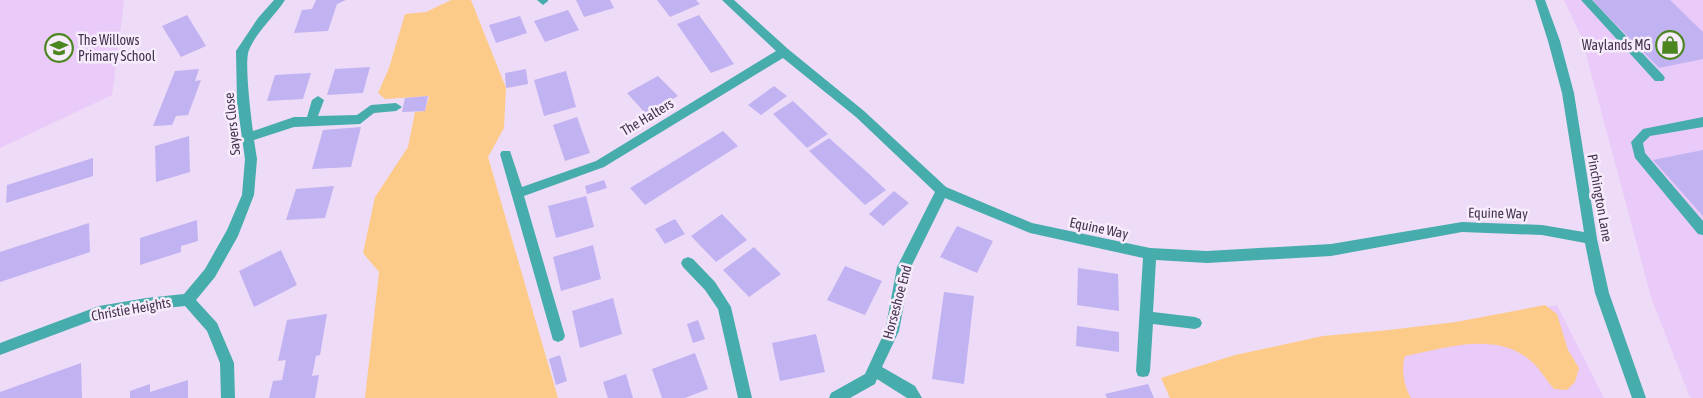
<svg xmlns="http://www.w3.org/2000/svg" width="1703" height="398" font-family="'Asap Condensed',sans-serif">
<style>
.built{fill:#e9caf8}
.green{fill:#fccb89}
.building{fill:#c1b2f1}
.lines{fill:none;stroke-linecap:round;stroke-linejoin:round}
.minor{fill:#46acac;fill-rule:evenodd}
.labels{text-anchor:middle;stroke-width:5;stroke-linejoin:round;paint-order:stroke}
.poi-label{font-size:14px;fill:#46334f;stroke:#f6ecfb;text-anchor:start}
.street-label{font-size:14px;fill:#46334f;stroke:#f6ecfb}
</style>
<rect width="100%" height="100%" fill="#eedbf8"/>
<!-- built -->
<path class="built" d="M0,0H124V2L112,95L0,148Z
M1564,0H1703V398H1691L1689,395L1651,297L1581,36Z
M1557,305L1604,398H1218V370Z"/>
<!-- green -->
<path class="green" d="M451,0H471L506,88L504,128L488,157L558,398H365L379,272L363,253L375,197L408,147L415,112L425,111L429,96L385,99L378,93L389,68L405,14L426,12Z
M1545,305L1557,314L1568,350L1579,368L1575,382L1567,390L1554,389C1547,381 1540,369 1532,362C1498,330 1445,348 1405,356C1401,370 1404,386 1411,398H1170L1161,378L1235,355L1323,336L1389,330L1456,322Z"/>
<!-- building -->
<path class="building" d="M316,0H346L337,4L328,31L294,33L302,10L312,9Z
M576,0H610L614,8L584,17Z
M657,0H696L700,4L670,17Z
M1592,0H1670L1703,32V59L1659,68Z
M568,10L579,30L545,42L534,21Z
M187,15L206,46L181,57L162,26Z
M699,15L722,47L734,64L711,73L677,24Z
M520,16L527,33L496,43L489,25Z
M370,67L363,93L327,95L335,69Z
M199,69L195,81L201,80L188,115L176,116L172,125L153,126L175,71Z
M526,69L528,84L506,88L505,73Z
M566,71L576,107L544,116L534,80Z
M311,73L303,99L267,101L275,75Z
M658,76L678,96L646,114L627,93Z
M774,86L787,96L761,115L748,105Z
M428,96L425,111L402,112L405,98Z
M793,101L828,134L807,148L773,114Z
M577,117L590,153L565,161L553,125Z
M361,127L351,167L312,169L323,130Z
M723,131L738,146L645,205L630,188Z
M189,136L190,172L156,182L155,146Z
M829,138L867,172L886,190L865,205L809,151Z
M1703,150V216L1653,160Z
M93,158V176L6,203L7,185Z
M604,180L607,188L587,194L585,186Z
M334,186L325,218L286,220L296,189Z
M894,191L909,203L883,226L869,214Z
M586,196L594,227L556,238L548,206Z
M722,214L747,240L716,262L691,236Z
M675,219L685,234L665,244L655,229Z
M197,220L198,241L181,246V252L140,265V238Z
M89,223L90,252L0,282V252Z
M957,226L993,241L977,273L940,257Z
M593,245L601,279L561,291L553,257Z
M754,247L781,274L749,297L723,270Z
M281,250L297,285L254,307L239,271Z
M845,266L882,281L865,315L827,300Z
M1078,268L1118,274L1119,311L1077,305Z
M944,292L974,296L964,384L932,379Z
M613,298L622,334L580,348L572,311Z
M327,314L320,355L316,356L312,376L319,375L315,398H269L273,381L282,380L286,360L278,361L287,320Z
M698,320L705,339L693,343L687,324Z
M1077,326L1119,332V352L1076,346Z
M816,334L825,372L780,381L772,343Z
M695,353L708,389L685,398H662L652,369Z
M560,355L567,381L556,385L549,359Z
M81,363L82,398H0V392Z
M626,374L633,398H608L603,382Z
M188,380V398H130V391L150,384V392Z
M1148,384L1154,398H1107L1105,394Z"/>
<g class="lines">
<!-- minor -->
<path class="minor" d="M274,0H285C274,17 257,31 249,50C244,61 251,116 253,131L294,117H307L312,100L318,96L324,100L318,116L357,115L371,105L396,103L402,107L396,111L374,113L360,124L294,127L254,140L257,159L254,195L238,236L215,277L196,300L217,323L234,363L235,398H221L220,363L207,331L185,306L146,310L99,318L0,355V343L99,306L146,298L184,294L205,269L227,230L242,195L245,159L237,102L236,51L258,18Z
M537,0H548V1L543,5Z
M722,0H734L788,49L864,111L946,187L1032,223L1150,248L1207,251L1331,244L1462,222L1542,225L1584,232L1562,93L1548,41L1535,0H1545L1560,41L1574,93L1597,239L1609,293L1646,398H1632L1595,293L1585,243L1542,235L1462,232L1331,256L1207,263L1156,260L1153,312L1195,317L1200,319L1202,323L1200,327L1195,329L1153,324L1150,371L1148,376L1143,377L1138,376L1136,371L1143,258L1030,233L945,198L911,267L899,331L882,367L915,386L922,398H907L877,379L875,384L850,398H829L831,393L865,374L885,331L897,267L935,192L856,117L783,58L604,167L524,196L565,336L563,340L558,342L553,340L500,154L502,151H510L522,187L596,161L776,51Z
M1581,0H1592L1663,75L1665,78L1663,81H1655Z
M1703,117V127L1650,136L1643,143L1645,153L1703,221V235L1698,234L1635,158L1631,142L1643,129Z
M688,257L693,259L715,282L731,307L752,398H738L718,309L705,290L683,267L681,263L683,259Z"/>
</g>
<!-- icons -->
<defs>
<symbol id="shop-ring" viewBox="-11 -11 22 22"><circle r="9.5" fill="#f6ecfb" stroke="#4c8621" stroke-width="1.5"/><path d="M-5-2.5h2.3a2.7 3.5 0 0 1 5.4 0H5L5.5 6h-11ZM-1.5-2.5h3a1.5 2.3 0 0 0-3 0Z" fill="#4c8621"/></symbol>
<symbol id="school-ring" viewBox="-11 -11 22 22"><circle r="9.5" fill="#f6ecfb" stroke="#4c8621" stroke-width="1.5"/><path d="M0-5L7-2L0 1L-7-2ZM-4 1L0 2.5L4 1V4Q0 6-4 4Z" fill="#4c8621"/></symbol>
</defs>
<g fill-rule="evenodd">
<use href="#shop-ring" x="1654" y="29" width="32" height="32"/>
<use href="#school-ring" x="43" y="32" width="32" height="32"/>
</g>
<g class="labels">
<!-- poi labels -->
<g class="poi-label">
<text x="78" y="45">The Willows<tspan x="78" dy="16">Primary School</tspan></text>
<text x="1651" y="50" text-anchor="end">Waylands MG</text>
</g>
<!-- street labels -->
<g class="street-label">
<text transform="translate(647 117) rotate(-31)" y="5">The Halters</text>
<text transform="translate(232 124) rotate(-96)" y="5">Sayers Close</text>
<text transform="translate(1600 198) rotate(80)" y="5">Pinchington Lane</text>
<text transform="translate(1498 213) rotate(1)" y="5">Equine Way</text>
<text transform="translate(1099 228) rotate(12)" y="5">Equine Way</text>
<text transform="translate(897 302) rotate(-75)" y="5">Horseshoe End</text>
<text transform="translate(131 309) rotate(-10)" y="5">Christie Heights</text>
</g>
</g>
</svg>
